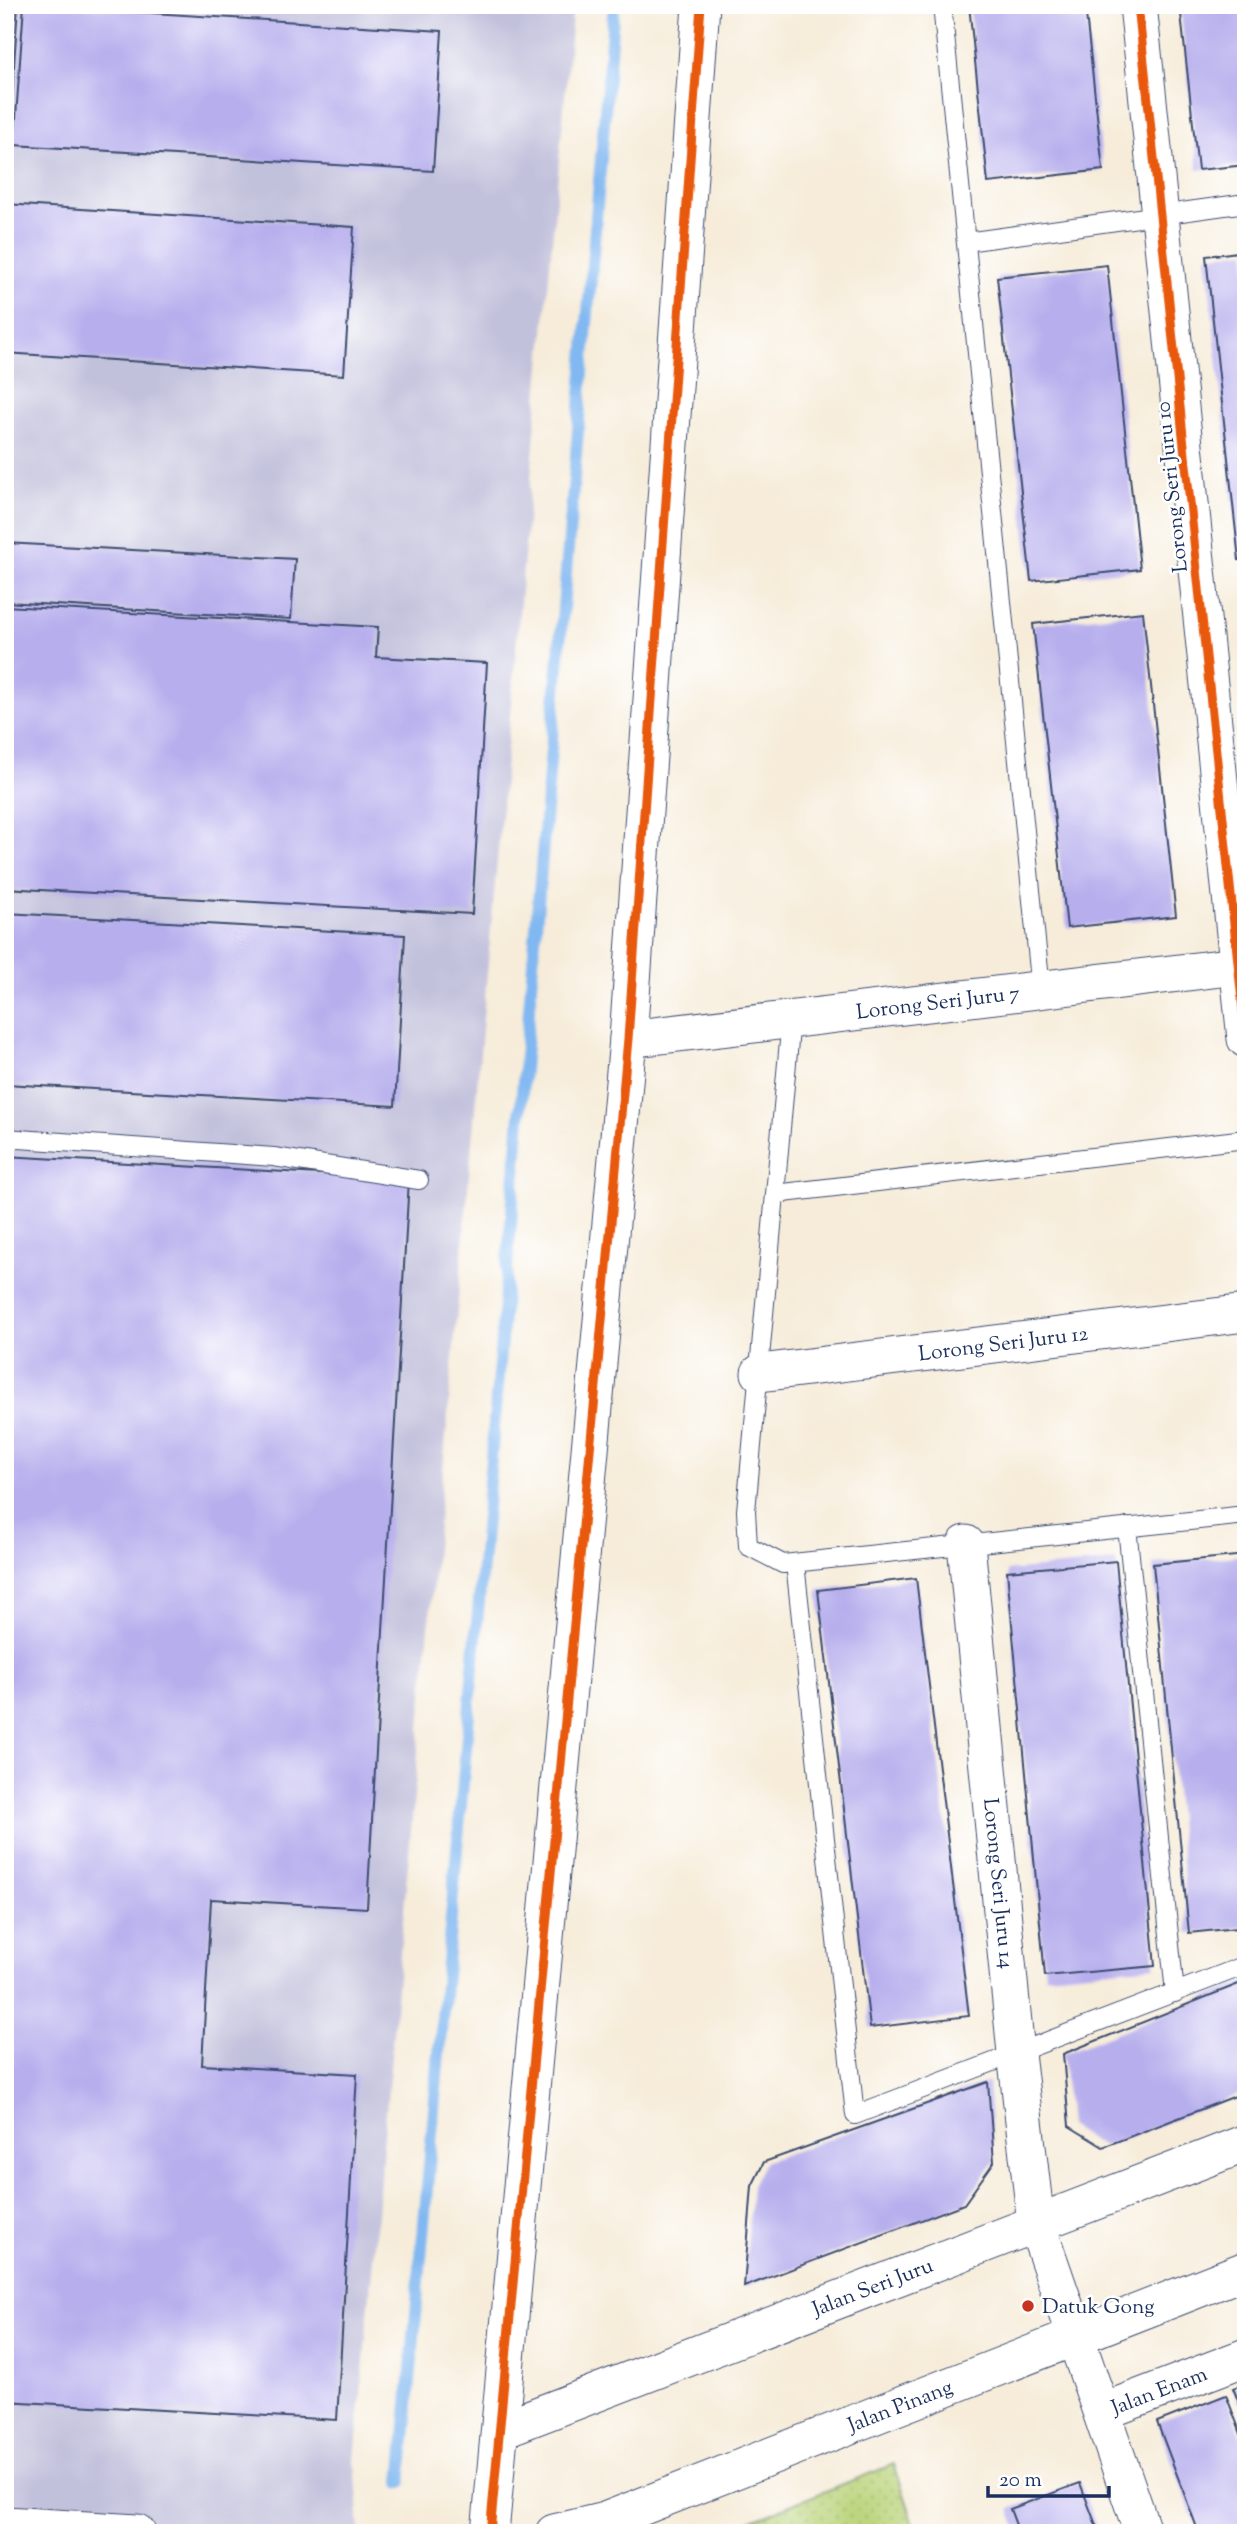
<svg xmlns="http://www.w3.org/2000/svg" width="1251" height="2538" font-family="'Sorts Mill Goudy',serif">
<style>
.industrial{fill:#c2c1dc}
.grass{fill:url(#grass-dots);stroke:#6a816b;stroke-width:2}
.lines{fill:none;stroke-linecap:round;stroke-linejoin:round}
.stream{stroke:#81b8f1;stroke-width:12}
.building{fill:#b7afed}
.lane-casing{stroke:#3c4b70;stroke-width:20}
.street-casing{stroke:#3c4b70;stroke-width:39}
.lane{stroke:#fff;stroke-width:18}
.street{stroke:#fff;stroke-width:37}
.cycleway-casing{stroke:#fff;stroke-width:13}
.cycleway{stroke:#e8590c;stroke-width:9}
.poi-dot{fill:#c8321e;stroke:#fff;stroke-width:2.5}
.labels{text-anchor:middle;stroke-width:5;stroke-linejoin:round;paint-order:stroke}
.street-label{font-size:21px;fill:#1b2f5e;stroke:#fff}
.poi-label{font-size:21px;fill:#1b2f5e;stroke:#fff;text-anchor:start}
</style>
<defs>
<pattern id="grass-dots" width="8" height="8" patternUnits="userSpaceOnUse" patternTransform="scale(1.75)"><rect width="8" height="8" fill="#b9d378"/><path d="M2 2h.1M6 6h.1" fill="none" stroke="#9eb56a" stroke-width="1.8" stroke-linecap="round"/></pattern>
</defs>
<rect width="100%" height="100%" fill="#fff"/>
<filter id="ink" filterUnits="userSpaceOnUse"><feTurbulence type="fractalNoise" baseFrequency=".0143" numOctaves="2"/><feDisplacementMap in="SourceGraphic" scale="14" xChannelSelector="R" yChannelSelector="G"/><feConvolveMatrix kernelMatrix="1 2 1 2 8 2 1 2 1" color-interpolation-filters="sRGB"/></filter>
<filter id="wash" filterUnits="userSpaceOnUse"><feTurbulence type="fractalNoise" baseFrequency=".00686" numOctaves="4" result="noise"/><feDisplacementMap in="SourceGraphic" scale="28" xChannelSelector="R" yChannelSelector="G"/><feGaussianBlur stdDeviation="1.57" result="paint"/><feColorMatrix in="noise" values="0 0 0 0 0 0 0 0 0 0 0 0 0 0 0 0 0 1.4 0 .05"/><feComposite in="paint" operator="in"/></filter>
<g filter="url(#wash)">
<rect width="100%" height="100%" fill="#f6ecd9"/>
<!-- industrial -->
<path class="industrial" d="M5,5H573L355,2461L360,2533H5Z"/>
<!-- grass -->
<path class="grass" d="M894,2464L917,2533H719Z"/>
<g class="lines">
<!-- stream -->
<path class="stream" d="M401,2483L479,1601L614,5"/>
</g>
<g id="blocks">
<!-- building -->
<path class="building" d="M5,5H18L9,141L5,140Z
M24,5L442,31L433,171L14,145Z
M969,5H1085L1103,170L988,183Z
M1180,5H1246V165L1198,170Z
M5,204L354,227L344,375L5,353Z
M1246,251V559L1239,560L1206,256Z
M1107,265L1140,569L1031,581L997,277Z
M5,543L295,559L291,619L5,602Z
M5,606L378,627L376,657L487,663L472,914L5,888Z
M1143,612L1176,916L1067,928L1033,624Z
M5,913L405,935L395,1106L5,1084Z
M5,1156L409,1179L367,1908L211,1899L202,2065L357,2074L337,2420L5,2401Z
M1246,1555V1927L1189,1933L1153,1564Z
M1116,1561L1155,1966L1045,1976L1007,1571Z
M916,1578L969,2016L870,2028L818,1590Z
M1246,1981V2092L1103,2147L1069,2126L1063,2054Z
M988,2082L994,2162L964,2204L744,2287L752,2186L764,2162Z
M1246,2383V2420L1233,2388Z
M1226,2395L1246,2447V2533H1199L1157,2422Z
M1080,2483L1099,2533H1019L1010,2509Z"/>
</g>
</g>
<g filter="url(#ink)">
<use href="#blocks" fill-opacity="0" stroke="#3c4b70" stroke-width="2"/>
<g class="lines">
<defs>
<path id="lane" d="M942,5L1041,990
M966,242L1246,203
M791,1019L746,1511L748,1546L783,1564L1246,1515
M5,1138L274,1157L419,1180
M775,1194L1246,1139
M1127,1527L1175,1993
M795,1563L855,2115L1246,1965"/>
<g id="street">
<path d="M1138,5L1246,1039"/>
<path id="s1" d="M628,1039L1246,965"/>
<path id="s2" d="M760,1373L1246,1313"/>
<path id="s3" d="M966,1544L1016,2053L1036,2223L1143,2533"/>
<path id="s4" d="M1102,2412L1246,2357"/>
<path id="s5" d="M500,2430L1246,2143"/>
<path d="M5,2525L137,2533"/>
<path d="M490,2533L628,1039L701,5"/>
<path id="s6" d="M554,2533L605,2521L1246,2270"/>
</g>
</defs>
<!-- lane casing -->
<use href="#lane" class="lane-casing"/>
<!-- street casing -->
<use href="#street" class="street-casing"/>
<!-- lane -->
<use href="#lane" class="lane"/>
<!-- street -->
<use href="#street" class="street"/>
<defs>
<path id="cycleway" d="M1138,5L1246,1039
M490,2533L628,1039L701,5"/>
</defs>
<!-- cycleway casing -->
<use href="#cycleway" class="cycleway-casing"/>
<!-- cycleway -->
<use href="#cycleway" class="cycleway"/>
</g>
</g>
<!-- markers -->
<circle class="poi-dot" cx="1028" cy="2306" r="7"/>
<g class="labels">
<!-- street labels -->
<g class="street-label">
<text transform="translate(1171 487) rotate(-96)" y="7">Lorong Seri Juru 10</text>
<text dy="7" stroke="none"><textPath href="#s1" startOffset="312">Lorong Seri Juru 7</textPath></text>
<text dy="7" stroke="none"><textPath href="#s2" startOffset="245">Lorong Seri Juru 12</textPath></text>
<text dy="7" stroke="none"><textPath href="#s3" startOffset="341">Lorong Seri Juru 14</textPath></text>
<text dy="7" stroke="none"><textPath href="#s5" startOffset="399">Jalan Seri Juru</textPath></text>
<text dy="7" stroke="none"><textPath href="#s4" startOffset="61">Jalan Enam</textPath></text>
<text dy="7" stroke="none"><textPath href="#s6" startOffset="369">Jalan Pinang</textPath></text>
</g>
<!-- poi labels -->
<g class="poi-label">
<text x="1042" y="2313">Datuk Gong</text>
</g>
</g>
<!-- margin -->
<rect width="1251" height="2538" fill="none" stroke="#fff" stroke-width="28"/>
<!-- scale -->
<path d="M988 2486v10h121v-10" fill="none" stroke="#1b2f5e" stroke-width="3.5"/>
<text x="999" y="2486" font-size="21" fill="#1b2f5e" stroke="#ffffff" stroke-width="5" paint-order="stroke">20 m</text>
</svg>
